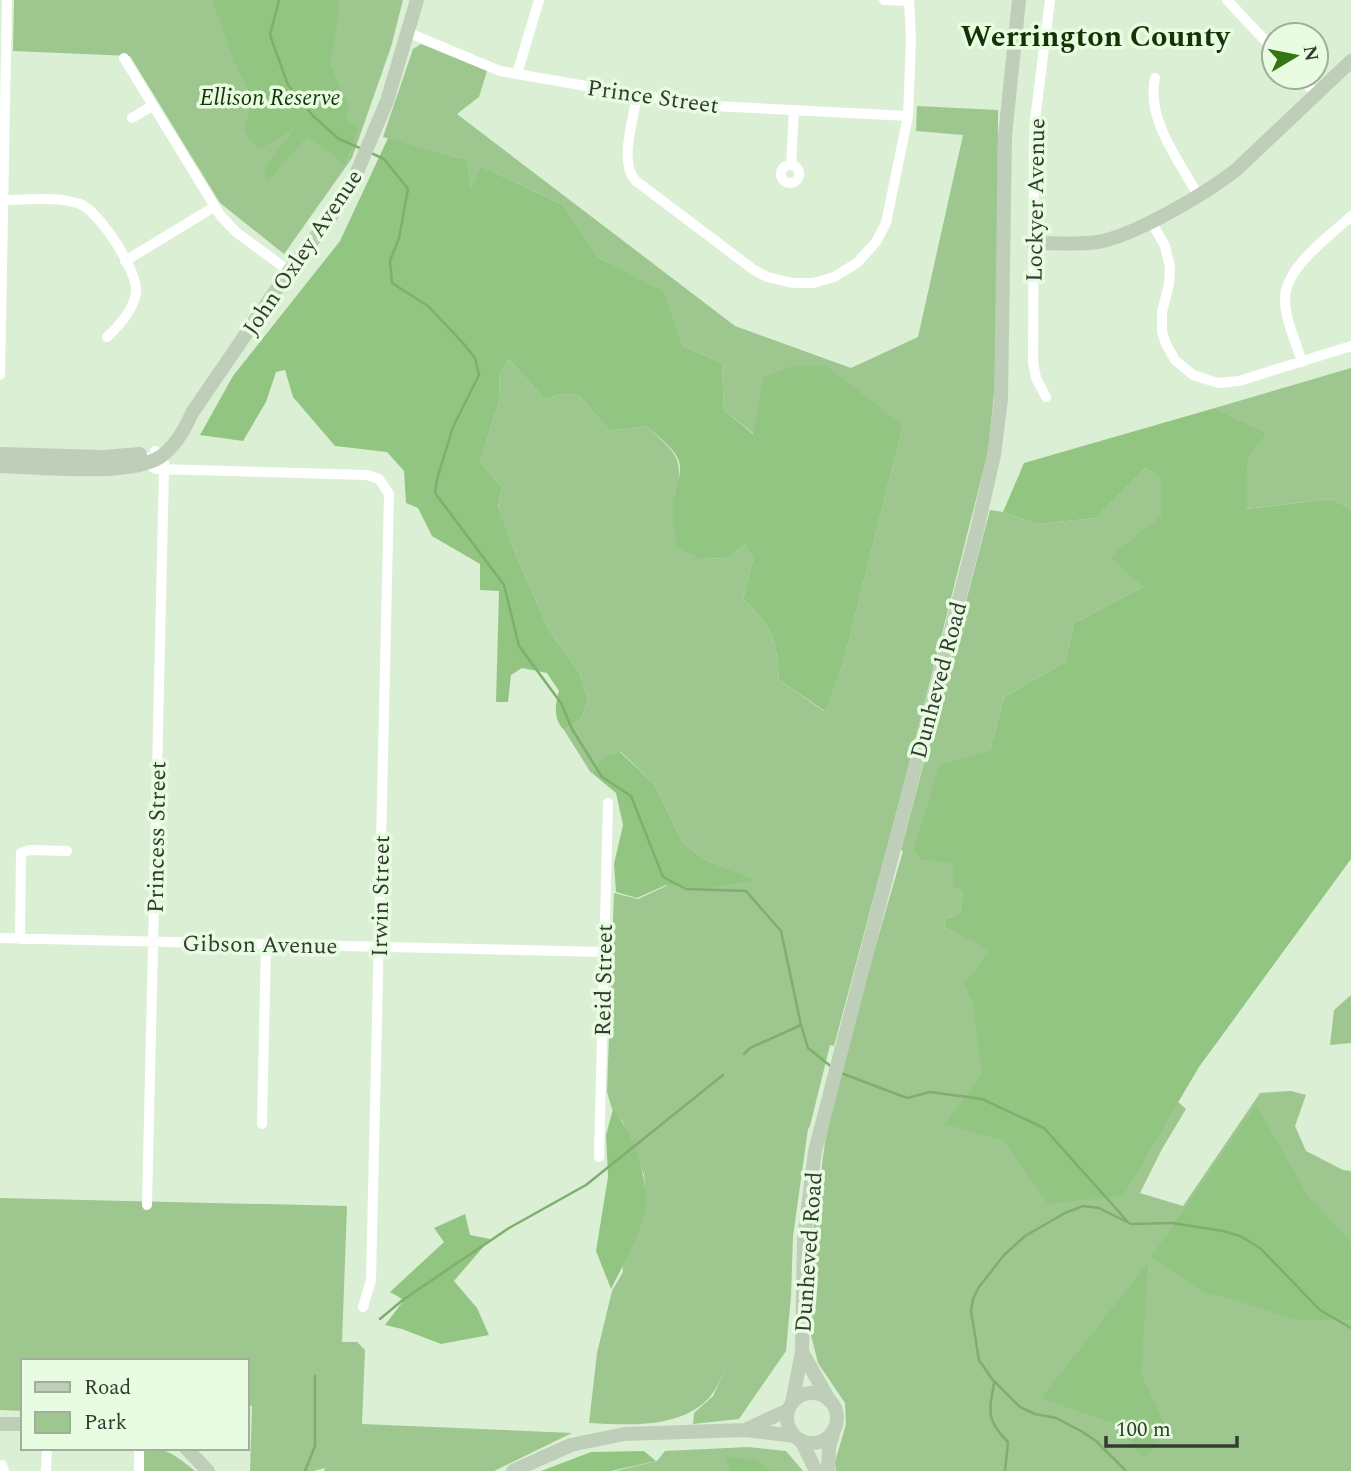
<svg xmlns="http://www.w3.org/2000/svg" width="1351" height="1471" font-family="Spectral,serif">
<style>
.green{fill:#9dc78f}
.forest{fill:#93c582}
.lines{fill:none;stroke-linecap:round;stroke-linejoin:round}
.stream{stroke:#7eaf6d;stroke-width:2.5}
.street{stroke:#fff;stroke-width:10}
.secondary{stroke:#bfceb9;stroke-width:14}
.labels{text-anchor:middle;stroke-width:7;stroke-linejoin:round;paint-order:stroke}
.street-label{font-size:23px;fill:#343b31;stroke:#e8fce2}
.park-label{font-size:23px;font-style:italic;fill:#153507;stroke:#e8fce2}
.district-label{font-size:30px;font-weight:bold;fill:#143406;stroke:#e8fce2}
</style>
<rect width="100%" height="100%" fill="#dbefd5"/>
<!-- green -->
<path class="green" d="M14,0H403L391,47L352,158L284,254L220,203L130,56L13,51Z
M421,44L487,71L479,97L457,114L735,326L851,368L918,337L963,135L916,131L917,106L998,110L997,365L988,452L906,776L834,1046L830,1045L810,1126L808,1129L793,1236L791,1296L786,1351L739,1419L693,1424L694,1413L713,1396L725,1370C720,1379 716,1391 708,1399C678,1429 629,1425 589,1423L597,1353L612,1291L623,1272L621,1248L645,1187L644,1175L623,1122L612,1109L607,1092L614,893L638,899L668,885L700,888L755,881L706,860L683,843L655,785L621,752L591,773L564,730L581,719L588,700L580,674L549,630L518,560L498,509L502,487L480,462L500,398L499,374L509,359L544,399L561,394L578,395L610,431L646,426C671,449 688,458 674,494L703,559L728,558L745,544L753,559L743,599C774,630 776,637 779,680L824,711L843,664L903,426L763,377L754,434L724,410L722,363L683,346L665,294L598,257L563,205L481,166L471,191L467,160L383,137L413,49Z
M1351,368V509L1332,499L1245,509L1248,460L1265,433L1215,408Z
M1146,468L1162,477L1161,516L1143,587L1074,623L1065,662L1004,697L990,750L940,766L922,860L953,862V887L963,893L960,913L946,919L944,927L991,951L966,981L1162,1088L1186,1109L1162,1149L1140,1193L1183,1206L1260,1093L1291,1091L1306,1095L1295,1126L1306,1151L1343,1170L1351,1171V1471H836L835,1462L846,1424L845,1403L818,1363L811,1335L812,1239L825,1142L845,1052L903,851L901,850L990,510L1003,512L1037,524L1096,518Z
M1351,995V1043L1330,1045L1334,1010Z
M0,1198L347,1206L342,1342H357L365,1350L362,1424L572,1433L494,1471H324L325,1468L314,1471H250L252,1406H247V1361H23V1411L0,1410Z
M748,1447L786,1451L803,1471H615L657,1461L665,1451Z
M148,1448C168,1448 180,1459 195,1471H144V1452Z"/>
<!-- forest -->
<path class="forest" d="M212,0H338V20L330,64L349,106L345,119L359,127L345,164L307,137L266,183L265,166L295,128L258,150L244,131L253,98L238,71Z
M388,138L467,160L471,189L481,166L563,205L598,257L665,293L683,346L722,363L724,410L753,434L763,377L792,366H827L903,426L843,664L825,711L779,680C776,637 774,630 743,599L753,559L745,544L728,558L703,559L677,548C674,531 672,514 674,497C675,484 684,473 678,459C672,446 656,435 646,426L610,431L578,395L561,394L544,399L509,359L499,374L500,398L480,462L502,487L498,508L518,560L549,630L580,674L588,700L581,719L564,730C553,719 555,704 559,691L547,673L522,668L511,675L508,702H496L499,591L480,590V564L432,536L418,508L406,503L404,471L387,452L335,446L293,397L285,370L276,372L266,402L243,441L200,435L233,376L340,241Z
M1215,408L1266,433L1248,460L1246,509L1332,499L1351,509V859L1199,1067L1123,1196L1048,1204L1005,1141L945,1124L982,1075L973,1003L964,983L990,951L944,927L946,919L960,913L963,893L953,887V863L922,860L913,850L940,765L990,750L1004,697L1065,662L1074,623L1143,587L1110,557L1161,516V477L1146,468L1096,518L1037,524L1003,512L1024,463Z
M620,752L655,785L683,843L706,860L757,881L697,889L666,885L637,898L616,892L614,864L623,825L616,793L592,773L605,757Z
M1256,1105L1308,1196L1351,1242V1320H1299L1203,1291L1151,1257Z
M613,1109C633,1132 654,1190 643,1220C635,1244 622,1267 611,1289L596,1251L608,1177L606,1135Z
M465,1214L470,1235L490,1239L454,1281L477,1308L489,1335L441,1344L402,1329L385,1325L404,1300L390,1292L444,1242L434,1228Z
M1148,1263L1141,1374L1168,1431L1144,1458L1115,1424L1041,1398Z
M644,1451L656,1461L611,1471H541L591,1452Z
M726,1457L756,1460L771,1471H730Z"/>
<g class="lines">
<!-- stream -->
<path class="stream" d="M279,0L270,35L288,85L313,116L339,139L362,149
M371,153L384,159L408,189L399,238L390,261L392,283L428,306L463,343L475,358L479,375L453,427L437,479L435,493L504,585L519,646L561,703L572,729L602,777L631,796L663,877L686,889L746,891L781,931L801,1025L808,1048L833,1068
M744,1054L750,1048L801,1025
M841,1073L907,1098L930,1092L982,1099L1044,1128L1128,1222
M380,1319L404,1299L509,1228L586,1185L723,1075
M994,1383C989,1413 986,1420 1008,1442L1005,1471
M305,1471L315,1446V1376
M1126,1471L1096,1441L1081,1431L1056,1418L1035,1414L1020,1407L992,1379L979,1360L971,1311L973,1299L979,1287L1004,1255L1025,1236L1065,1213L1083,1206L1099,1208L1131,1224L1172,1223L1223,1231L1240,1236L1260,1248L1320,1310L1351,1328"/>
<!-- street -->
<path class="street" d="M884,0L909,1
M1227,0L1274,50
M407,32L500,71L637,95L714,106L908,116
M124,58L220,215L236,232L289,271
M517,74L539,0
M1300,77L1316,94
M1155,78C1146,119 1179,161 1198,195
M637,95C634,118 618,163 636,181L754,270L767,277L793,283H813L834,277L857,263L876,242L886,223L908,116L911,39L909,0
M132,118L152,106
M791,165L794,110
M781 174a9 9 0 1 1 18 0a9 9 0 1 1-18 0Z
M4,200C28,200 58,196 80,204C99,211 139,272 136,293C133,310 119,326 107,337
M1151,221L1165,246L1170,267L1169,284L1162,312V332L1166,344L1175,360L1193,375L1218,383L1239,381L1351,346
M125,261L214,207
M1302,362C1296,342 1285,320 1285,299C1285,267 1329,237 1351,216
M0,375L7,0
M1046,397L1036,378L1033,362L1034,148L1035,120L1050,0
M147,457L152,467L157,469L367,475L379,479L389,494L371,1280L363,1307
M0,938L604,952
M20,939L21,853L30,850L67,851
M262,1124L266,944
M599,1157L608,803
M147,1205L164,470V463L155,451
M2,1465L4,1471
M46,1471L47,1448
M139,1471V1448"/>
<!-- secondary -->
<path class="secondary" d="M1033,243C1054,243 1077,245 1098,242C1136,235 1205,194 1236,170L1351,61
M0,454L103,457L140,454
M0,466C39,467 129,477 160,457C175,447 185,429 192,413L289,271L328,221L354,179L387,101L417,0
M802,1352L829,1400
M787 1418a25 25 0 1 1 50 0a25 25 0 1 1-50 0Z
M792,1403L802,1352L804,1239L815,1151L977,530L994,455L1001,399L1005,136L1019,0
M0,1424H23
M747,1429L788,1410
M801,1440L816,1471
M186,1448L208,1471
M513,1471L571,1445L624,1434L746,1430L795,1436
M828,1471L829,1448L834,1430"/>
</g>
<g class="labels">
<!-- street labels -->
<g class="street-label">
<text transform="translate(653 96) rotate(8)" y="8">Prince Street</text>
<text transform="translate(1035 200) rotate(-89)" y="8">Lockyer Avenue</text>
<text transform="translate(302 252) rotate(-56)" y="8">John Oxley Avenue</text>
<text transform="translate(938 680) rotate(-75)" y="8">Dunheved Road</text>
<text transform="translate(156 837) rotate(-89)" y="8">Princess Street</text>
<text transform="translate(380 896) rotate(-89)" y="8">Irwin Street</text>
<text transform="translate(260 944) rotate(1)" y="8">Gibson Avenue</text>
<text transform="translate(603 980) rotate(-89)" y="8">Reid Street</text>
<text transform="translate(808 1252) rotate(-86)" y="8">Dunheved Road</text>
</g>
<!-- park labels -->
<g class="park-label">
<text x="270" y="105">Ellison Reserve</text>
</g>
<!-- district labels -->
<g class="district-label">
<text x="1095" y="46">Werrington County</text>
</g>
</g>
<!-- legend -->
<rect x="21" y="1359" width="228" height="91" fill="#e8fce2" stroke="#a0af9b" stroke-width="2"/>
<rect x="35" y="1382" width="35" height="10" fill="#bfceb9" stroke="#a0af9b" stroke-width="2"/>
<text x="84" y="1394" font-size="21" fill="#343b31">Road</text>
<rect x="35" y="1412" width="35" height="21" fill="#9dc78f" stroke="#a0af9b" stroke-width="2"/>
<text x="84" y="1429" font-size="21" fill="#343b31">Park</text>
<!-- north arrow -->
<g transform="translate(1295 56) rotate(80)"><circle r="33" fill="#e8fce2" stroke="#a0af9b" stroke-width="2"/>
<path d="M0-5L12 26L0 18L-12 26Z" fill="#337513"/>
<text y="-10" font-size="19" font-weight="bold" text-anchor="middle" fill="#343b31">N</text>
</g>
<!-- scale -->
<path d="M1106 1436v10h131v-10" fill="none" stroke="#343b31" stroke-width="3.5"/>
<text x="1116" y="1436" font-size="21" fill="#343b31" stroke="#e8fce2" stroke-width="5" paint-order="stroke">100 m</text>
</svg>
